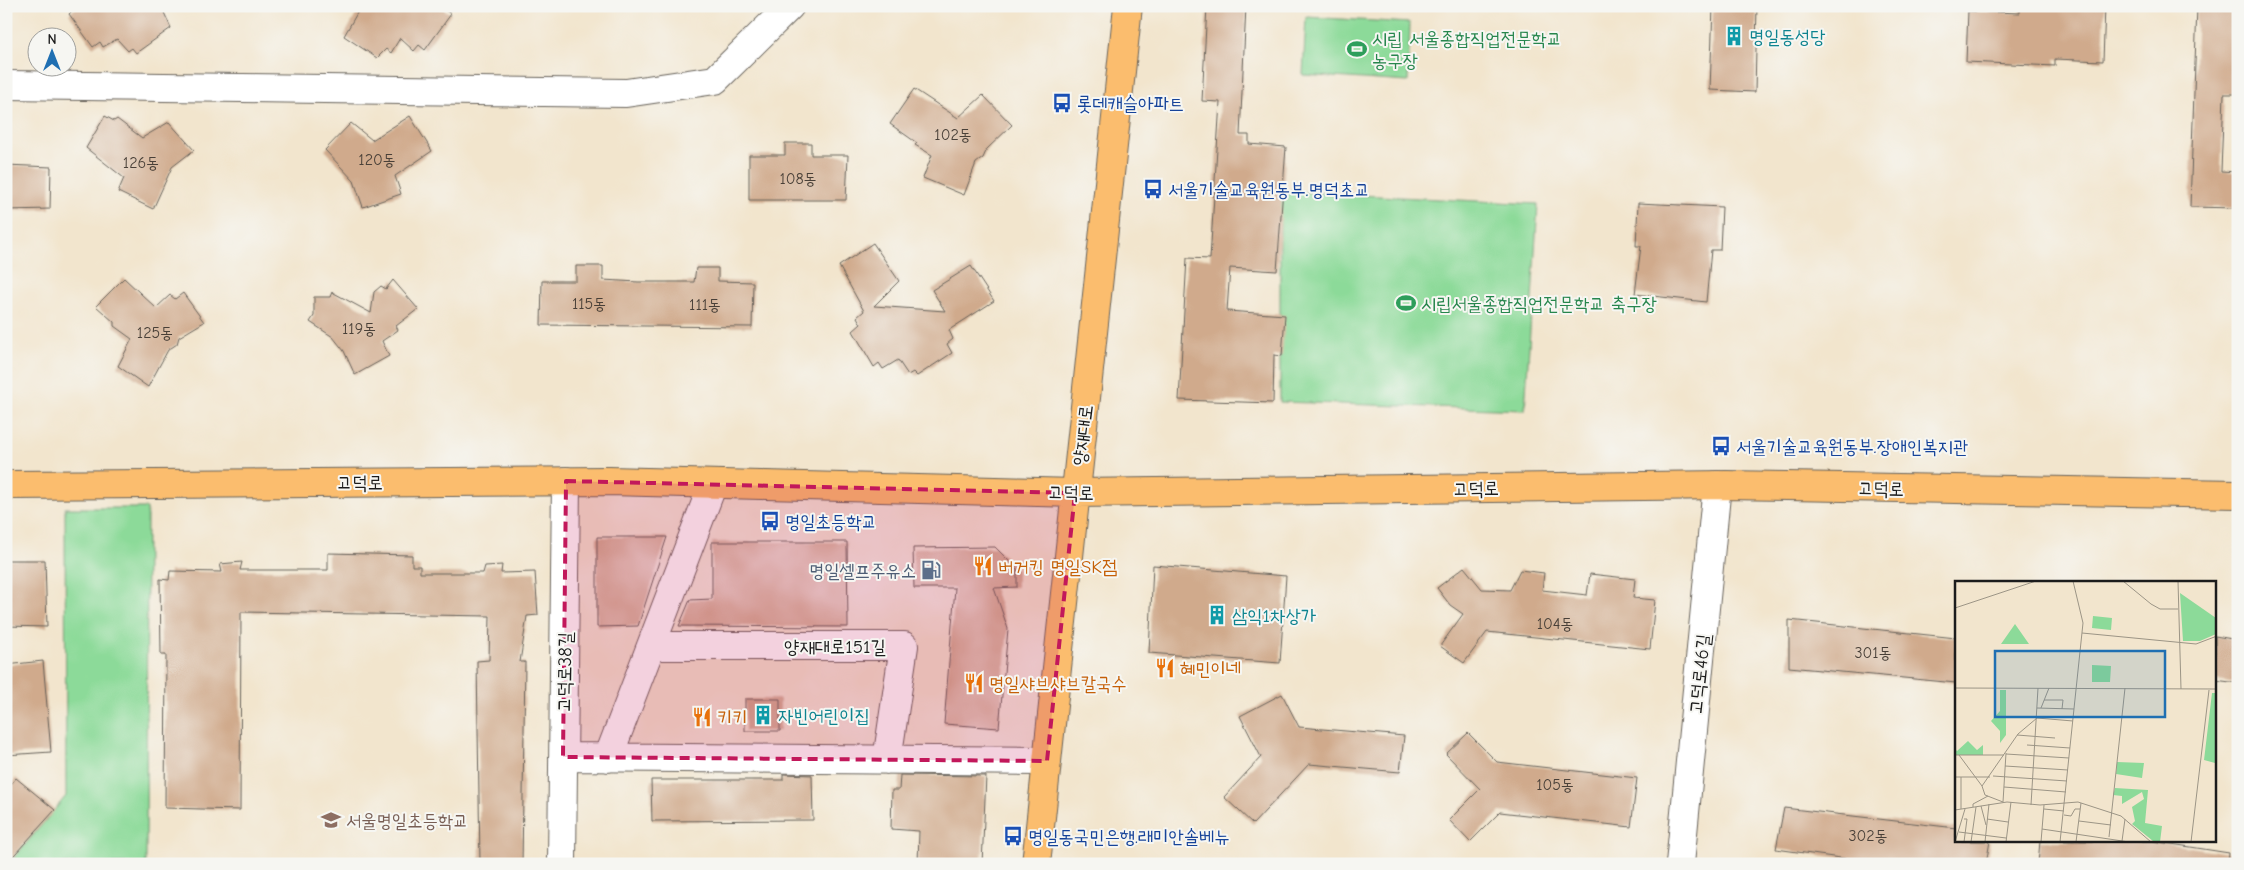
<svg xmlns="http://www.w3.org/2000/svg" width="2244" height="870" font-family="'Comic Neue','Poor Story',sans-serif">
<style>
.green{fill:#8cda99;stroke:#547b5a}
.building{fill:#d0aa8c}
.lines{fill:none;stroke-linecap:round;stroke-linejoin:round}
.minor-casing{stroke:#67625a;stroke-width:30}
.major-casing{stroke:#67625a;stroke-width:30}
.minor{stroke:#fff;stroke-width:28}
.major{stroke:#fbbd6e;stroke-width:28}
.marked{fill:#c2185b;fill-opacity:0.2;stroke:#c2185b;stroke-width:4;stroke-dasharray:10 6;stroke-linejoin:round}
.labels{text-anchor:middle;stroke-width:4;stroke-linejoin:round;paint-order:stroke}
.number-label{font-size:16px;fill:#494038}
.culture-label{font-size:19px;fill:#0d838f;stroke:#f6f6f2;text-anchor:start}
.leisure-label{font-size:19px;fill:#27864d;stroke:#f6f6f2;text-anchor:start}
.transit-label{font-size:19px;fill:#164399;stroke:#f6f6f2;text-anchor:start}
.street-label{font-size:19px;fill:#1c1c1c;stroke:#f6f6f2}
.food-label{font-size:19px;fill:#c56008;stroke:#f6f6f2;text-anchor:start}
.service-label{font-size:19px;fill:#4e5e75;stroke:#f6f6f2;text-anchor:end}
.education-label{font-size:19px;fill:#785e54;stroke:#f6f6f2;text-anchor:start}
.inset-road{fill:none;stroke:#9c9586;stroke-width:1}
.view{fill:#1f6fb2;fill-opacity:0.15;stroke:#1f6fb2;stroke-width:2.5}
.inset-edge{fill:none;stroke:#1c1c1c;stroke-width:2.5}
</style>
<rect width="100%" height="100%" fill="#f6f6f2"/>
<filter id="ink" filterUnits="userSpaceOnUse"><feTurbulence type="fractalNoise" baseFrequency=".02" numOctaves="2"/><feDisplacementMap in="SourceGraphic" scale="10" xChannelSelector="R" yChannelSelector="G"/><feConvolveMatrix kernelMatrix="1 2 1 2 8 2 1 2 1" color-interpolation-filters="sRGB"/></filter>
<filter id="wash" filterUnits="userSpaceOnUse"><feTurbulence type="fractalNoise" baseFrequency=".0096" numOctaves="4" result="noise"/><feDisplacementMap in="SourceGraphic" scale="20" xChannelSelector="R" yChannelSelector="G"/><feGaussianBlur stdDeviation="1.12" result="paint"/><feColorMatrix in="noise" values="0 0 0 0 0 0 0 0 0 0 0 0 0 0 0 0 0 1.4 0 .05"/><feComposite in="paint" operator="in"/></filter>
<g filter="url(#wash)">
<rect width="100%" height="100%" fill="#f2e5cd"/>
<!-- green -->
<path class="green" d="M1306,17L1410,23L1408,82L1303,75Z
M1280,191L1538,204L1525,410L1280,402Z
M65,508H147L146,864H9L66,796Z"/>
<g id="blocks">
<!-- building -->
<path class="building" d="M77,6H161L171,28L136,53L132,48L128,51L117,39L103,47L100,42L93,47L69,14Z
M361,6H439L451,14L425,50L419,45L414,51L400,38L391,53L386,49L377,58L344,36Z
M1207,6H1246L1240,135H1249V144L1286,147L1277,271L1230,268L1227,311L1285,315L1282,356L1274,355L1273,403L1179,400L1187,258L1210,259L1220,102L1202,101Z
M1713,6H1757L1755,92L1710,90Z
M2020,6H2105L2103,61L2055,59V66L1966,62L1968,11L2020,13Z
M2197,6H2238V94H2224L2221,171L2238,172V208L2190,207Z
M914,89L958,118L983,95L1012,125L987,149L983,158L976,163L964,195L923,178L932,155L915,145L917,143L890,124Z
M105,116L114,121L117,119L142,138L169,122L194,150L172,167L153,209L118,192L124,178L86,148Z
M410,116L432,151L395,176L401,194L363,207L354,181L325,150L351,123L372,140Z
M785,143H811V155H848L846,200H749V155H785Z
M6,165L51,167L50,209L6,210Z
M1638,203L1722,207L1720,250H1711L1706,302L1635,294L1641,246H1636Z
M873,243L899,281L874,306L945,311L932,290L971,266L994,301L949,330L953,339L947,344L952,353L917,376L913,372L908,375L898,360L883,369L879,363L874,367L853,331L861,324L857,317L864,311L839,266Z
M576,266H603V280L638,282H694L696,268H718V281L753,282L752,327L541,325L542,281H576Z
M124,278L156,308L170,295L175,299L183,293L204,322L179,337L177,344L168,350L148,387L118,366L132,339L114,326V322L96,306Z
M393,280L418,309L396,326L398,330L382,341L389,356L355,375L344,351L333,337L310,322L314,316V297H330L332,292L371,313L374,292L381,286L386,289Z
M597,537H667L638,626L597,627Z
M712,542H847L848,627L679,626L690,600L712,599Z
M995,547L1017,569V587L994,588L1008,629L999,728L944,724L955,588H914L913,548Z
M328,553L412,555V566H420V573H483L485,566L502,565L501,573L535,572L538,615L527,616L520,662H525L522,864H480L477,661L489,660L490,616L241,612L240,810L165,808L166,655H161L160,579L169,580L170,571L222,572L220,564L242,562L240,570H328Z
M6,560H45L47,627L6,626Z
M1153,565L1286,576L1280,663L1149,653Z
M1464,567L1482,589L1510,590L1520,570L1544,573L1542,590L1587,595L1590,574L1635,579L1633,598L1655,600L1650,649L1487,632L1464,663L1440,646L1463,614L1450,605L1437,588Z
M1789,620L1956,638V683L1789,667Z
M2215,636L2238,640V683L2215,680Z
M43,661L51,752L6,755V665Z
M1282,694L1299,727L1404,736L1400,772L1309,764L1253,824L1224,797L1261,757L1240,716Z
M745,699H780V731H745Z
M1468,733L1497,762L1637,778L1631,827L1500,812L1470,842L1449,820L1480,789L1446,754Z
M783,774L812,775L813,820L652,821L651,780H783Z
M900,775L986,776L982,864H918L919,831L891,829L892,790H899Z
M16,778L55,810L6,864V790Z
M1784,808L1956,828V841H1990L1986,864H1883L1776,849Z
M2040,841H2152L2229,853L2228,864H2038Z"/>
</g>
</g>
<g filter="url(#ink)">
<use href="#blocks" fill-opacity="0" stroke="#67625a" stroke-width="1"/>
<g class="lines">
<defs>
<path id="minor" d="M6,85L626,93L715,80L790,6
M651,646H904L887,760
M563,757L1047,761
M608,758L713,484
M562,864L566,481
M1680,864L1717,485"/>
<path id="major" d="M6,485L609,481L1075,493L1726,485L2238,494
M1036,864L1128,6"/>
</defs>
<!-- minor casing -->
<use href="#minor" class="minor-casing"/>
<!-- major casing -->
<use href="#major" class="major-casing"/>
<!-- minor -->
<use href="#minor" class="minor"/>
<!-- major -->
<use href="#major" class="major"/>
</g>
</g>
<!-- marked area -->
<path class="marked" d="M566,481L1075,493L1047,761L563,757Z"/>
<!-- icons -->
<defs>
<symbol id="building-bare" viewBox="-9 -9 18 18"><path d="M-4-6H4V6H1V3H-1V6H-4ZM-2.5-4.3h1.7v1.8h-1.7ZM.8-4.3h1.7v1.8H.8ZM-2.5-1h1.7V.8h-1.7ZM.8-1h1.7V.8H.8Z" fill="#0f9aa8" stroke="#f6f6f2" stroke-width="2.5" paint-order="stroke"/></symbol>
<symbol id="stadium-bare" viewBox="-9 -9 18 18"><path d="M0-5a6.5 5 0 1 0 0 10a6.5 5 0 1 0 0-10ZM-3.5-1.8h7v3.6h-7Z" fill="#2e9e5b" stroke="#f6f6f2" stroke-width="2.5" paint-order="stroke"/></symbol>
<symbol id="bus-bare" viewBox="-9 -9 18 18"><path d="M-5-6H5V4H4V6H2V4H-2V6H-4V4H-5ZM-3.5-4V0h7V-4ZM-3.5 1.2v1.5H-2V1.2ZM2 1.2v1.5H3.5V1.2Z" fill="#1a4fb4" stroke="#f6f6f2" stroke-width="2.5" paint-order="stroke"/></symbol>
<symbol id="restaurant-bare" viewBox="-9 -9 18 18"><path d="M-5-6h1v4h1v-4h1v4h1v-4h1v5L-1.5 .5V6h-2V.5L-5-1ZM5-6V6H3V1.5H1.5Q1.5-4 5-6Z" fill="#e8710a" stroke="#f6f6f2" stroke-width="2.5" paint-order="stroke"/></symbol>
<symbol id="fuel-bare" viewBox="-9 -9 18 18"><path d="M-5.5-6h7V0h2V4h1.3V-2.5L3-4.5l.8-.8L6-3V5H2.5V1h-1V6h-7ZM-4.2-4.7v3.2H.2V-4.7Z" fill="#5c6f8a" stroke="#f6f6f2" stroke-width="2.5" paint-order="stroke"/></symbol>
<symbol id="school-bare" viewBox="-9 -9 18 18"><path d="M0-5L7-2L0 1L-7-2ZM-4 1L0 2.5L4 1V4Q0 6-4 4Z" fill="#8d6e63" stroke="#f6f6f2" stroke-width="2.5" paint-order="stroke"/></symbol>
</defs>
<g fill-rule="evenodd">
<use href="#building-bare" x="1720" y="22" width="28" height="28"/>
<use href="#stadium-bare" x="1343" y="35" width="28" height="28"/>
<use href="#bus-bare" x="1048" y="89" width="28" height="28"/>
<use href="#bus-bare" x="1139" y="175" width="28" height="28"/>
<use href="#stadium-bare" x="1392" y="289" width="28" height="28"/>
<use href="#bus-bare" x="1707" y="432" width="28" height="28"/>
<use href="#bus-bare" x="756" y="507" width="28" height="28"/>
<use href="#restaurant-bare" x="969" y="552" width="28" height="28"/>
<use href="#fuel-bare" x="917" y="556" width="28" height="28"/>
<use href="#building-bare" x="1203" y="601" width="28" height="28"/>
<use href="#restaurant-bare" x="1151" y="654" width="28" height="28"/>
<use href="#restaurant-bare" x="960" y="669" width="28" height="28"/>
<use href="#building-bare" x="749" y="701" width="28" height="28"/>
<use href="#restaurant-bare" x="688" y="703" width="28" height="28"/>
<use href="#school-bare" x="317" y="806" width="28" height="28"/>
<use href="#bus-bare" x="999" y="822" width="28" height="28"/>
</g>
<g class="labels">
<!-- number labels -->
<g class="number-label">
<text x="953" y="140">102동</text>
<text x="377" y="165">120동</text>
<text x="141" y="168">126동</text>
<text x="798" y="184">108동</text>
<text x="589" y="309">115동</text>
<text x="705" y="310">111동</text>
<text x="359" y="334">119동</text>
<text x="155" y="338">125동</text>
<text x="1555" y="629">104동</text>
<text x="1873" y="658">301동</text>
<text x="1555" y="790">105동</text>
<text x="1868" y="841">302동</text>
</g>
<!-- culture labels -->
<g class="culture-label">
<text x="1749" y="43">명일동성당</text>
<text x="1232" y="622">삼익1차상가</text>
<text x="778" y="722">자빈어린이집</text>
</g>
<!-- leisure labels -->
<g class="leisure-label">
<text x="1372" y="45">시립 서울종합직업전문학교<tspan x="1372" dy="22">농구장</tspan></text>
<text x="1421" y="310">시립서울종합직업전문학교 축구장</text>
</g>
<!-- transit labels -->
<g class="transit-label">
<text x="1077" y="110">롯데캐슬아파트</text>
<text x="1168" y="196">서울기술교육원동부.명덕초교</text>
<text x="1736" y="453">서울기술교육원동부.장애인복지관</text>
<text x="785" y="528">명일초등학교</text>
<text x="1028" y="843">명일동국민은행.래미안솔베뉴</text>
</g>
<!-- street labels -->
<g class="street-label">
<text transform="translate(1082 435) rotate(-83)" y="7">양재대로</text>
<text x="360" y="489">고덕로</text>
<text transform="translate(1476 488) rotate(-1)" y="7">고덕로</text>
<text transform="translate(1881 488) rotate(1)" y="7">고덕로</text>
<text transform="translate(1071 492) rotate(1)" y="7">고덕로</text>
<text x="835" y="653">양재대로151길</text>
<text transform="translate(564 672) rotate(-89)" y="7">고덕로38길</text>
<text transform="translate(1699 674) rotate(-84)" y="7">고덕로46길</text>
</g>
<!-- food labels -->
<g class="food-label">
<text x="998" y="573">버거킹 명일SK점</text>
<text x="1180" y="675">혜민이네</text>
<text x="989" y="690">명일샤브샤브칼국수</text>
<text x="717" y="724">키키</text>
</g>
<!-- service labels -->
<g class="service-label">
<text x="916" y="577">명일셀프주유소</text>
</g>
<!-- education labels -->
<g class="education-label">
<text x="346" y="827">서울명일초등학교</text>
</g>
</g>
<!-- overview -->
<g transform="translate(1955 581)">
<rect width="261" height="261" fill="#f2e5cd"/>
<path d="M225,12L261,37V53L245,60H228ZM138,35L157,37L156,49L137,47ZM60,43L74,63H46ZM137,84L156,85L155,101H137ZM45,109H51V154L45,162V150L36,140L45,130ZM257,112H262L260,182L249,179ZM13,160L22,169L28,164V174H0V168L2,170ZM162,181L189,182L187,197L161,193ZM160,207L193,209L190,242L207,245L205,261L198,260L177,243L180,240L177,226L189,218L187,211L167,223V215L158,214Z" fill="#8cda99"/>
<path class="inset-road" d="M168,0L196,23L205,28H223M223,0L226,108M0,27L81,0M127,52L241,63L262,55M0,107L262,108M89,119H108L107,128M82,127L119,128M86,127L94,107M62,154L100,157M72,164L115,167M51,173L114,177M0,174H49M4,174L27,205L30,214L48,221L51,172M50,185L113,189M38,195L112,200M0,196H35M27,205L63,153L82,137L118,140M49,206L111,211M76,224L83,107M26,225L31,244M18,226V223L33,215M6,228V196M89,228L109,230M0,229L52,221L85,224L123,221L166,235L196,261M109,234L116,235L120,228H125M9,238H12L9,261M32,238L53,241M124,240L156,244M87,248L174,261M4,251L51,257M154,256L170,107M167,260L170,238M0,261L10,228M16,261L21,226M30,261L34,223M51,261L56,221M86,261L89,224M105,261L128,42L118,0M121,261L126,222M236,261L254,109"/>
<path class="view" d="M40,70H210V136H40Z"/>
<rect width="261" height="261" class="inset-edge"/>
</g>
<!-- margin -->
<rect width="2244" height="870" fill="none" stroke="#f6f6f2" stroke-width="25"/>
<!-- north arrow -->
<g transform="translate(52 52)"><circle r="24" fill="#f6f6f2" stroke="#9f9f9c"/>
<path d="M0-4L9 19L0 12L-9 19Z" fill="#1f6fb2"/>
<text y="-8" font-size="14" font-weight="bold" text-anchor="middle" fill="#1c1c1c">N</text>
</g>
</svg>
